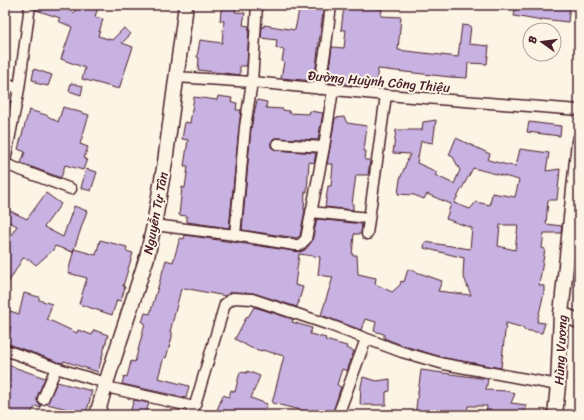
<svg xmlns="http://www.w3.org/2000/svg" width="584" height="420" font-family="Sriracha,sans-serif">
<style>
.building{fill:#c8b2e1;stroke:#4a1f2b;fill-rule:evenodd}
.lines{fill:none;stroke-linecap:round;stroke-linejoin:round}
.street-casing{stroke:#4a1f2b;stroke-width:13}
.secondary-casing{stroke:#4a1f2b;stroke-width:17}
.street{stroke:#fcf5e5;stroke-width:10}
.secondary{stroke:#fcf5e5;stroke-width:14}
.labels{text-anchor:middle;stroke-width:4;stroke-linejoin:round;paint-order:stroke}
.street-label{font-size:13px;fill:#4a1f2b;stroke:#fcf5e5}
</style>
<rect width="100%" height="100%" fill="#fcf5e5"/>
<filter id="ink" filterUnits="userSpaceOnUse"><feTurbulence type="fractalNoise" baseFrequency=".025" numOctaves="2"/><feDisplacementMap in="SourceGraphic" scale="8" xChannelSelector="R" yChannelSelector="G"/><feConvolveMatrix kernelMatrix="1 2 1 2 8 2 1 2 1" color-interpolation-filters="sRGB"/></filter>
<g filter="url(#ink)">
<!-- building -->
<path class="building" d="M36,5H59L74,13L77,5H91L98,7L95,17L103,19L98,36L112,40L124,28L131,34L122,43L133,47L119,89L82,79L85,68L61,59L72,27L58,21L60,18L36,10Z
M223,5H236L235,12L245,13L243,25L249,26L247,66H240V75L198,70L199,58L197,57L200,40L222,43L224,21H220L221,10L222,11Z
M300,5H324L314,81L281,78L284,62L282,61L284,50L276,48L277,40L261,38L262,27H264V25L295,30Z
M516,5H536L550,7V5H570L568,22L542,19V21L514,16Z
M344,6L382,9L381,16L401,17L398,50L458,57L462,25L471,26L469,44L489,46L487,64L468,63L467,78L450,77L378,69L375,87L338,83H327L332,47L344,48L346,30H341Z
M34,69L52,75L48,86L35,83L36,81L32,80Z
M71,83L83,86L81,95L69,91Z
M218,96L232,98L231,102L237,103L236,110H241L229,228L187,222V216L179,215L182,187L185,188L188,166H184L188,140L182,139L185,122L190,123L194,97L217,100Z
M257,100L267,102L266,108L283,109V110L289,111V113L309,114L310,111L323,113L318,140L277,138H274L271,143V147L276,150L316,153L314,163L309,162L307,192H305L304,210H305L300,236L297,238L242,230L251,128Z
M63,107L89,115L80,144L88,147L84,158L87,159L83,170L65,165L61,178L21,163L25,152L18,149L29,110L46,115L58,122Z
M344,117L347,123L367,126L364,151H366L365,160H370L368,175H356L352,204H353V210L325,207L328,186H331L333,164H327L335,118Z
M436,120L433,143L421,141L417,163L437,172L435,175L454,184L460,170L453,157L449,155L456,138L490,154L488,160L508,165L516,166L520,149L549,153L546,171L560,169L557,200H548L546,224L562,226L561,233H544L542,248L545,249L539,285L544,286V293L537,322L545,323L542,333L524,330V328L506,323L501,368L445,358L404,346L384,338V334L374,331L376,322L365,319L361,330L321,315L333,277L318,275L320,257L299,254L295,285L303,287L297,307L253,293L233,292L225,296L184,288L183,289H181L170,332H172V337L166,358L164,357L158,378L189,386L186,398L122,384L124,376L127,377L131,361L135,362L145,323L142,322L145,313L150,314L166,260L173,262L180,238L184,239L185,235L300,252L305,250L312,241L317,219L362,224L361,234H354L352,255H357L358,274L376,278L375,284L392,292L400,285L401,281L404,282L408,269L442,281L438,291L471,295L463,275L464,258L424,248L425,242L470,249L472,228L446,219L451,204L427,194L424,199L414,195L398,194L400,179L410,154L393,153L396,130H422L423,122ZM473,168L519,180L515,197L492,193L490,205L476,202L470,209L454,203ZM500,225H518L515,250L498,246Z
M529,122L561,126L560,136L527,132Z
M86,169L97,172L91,191L81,188Z
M46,193L61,204L44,227L63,237L74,206L87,211L73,252L55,246L53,250L36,265L30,260L23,258L5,288V244L17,226L5,220V217L8,210L27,219Z
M100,240L127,247L126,251L133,253L123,286L125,287L121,301L117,300L112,315L79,304L87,278L68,273L74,249L96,255Z
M24,293L39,297V300L52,304L47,319L77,333L78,330L92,335L94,330L108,335L98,372L64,361L63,363L58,362L6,343L11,327L5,326L10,311L19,314Z
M254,307L293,319L292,322L312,328L310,334L326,338L325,340L347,346L346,348L354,351L347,371L342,369L337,385L341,387L332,415H307L308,412L272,403L284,356L262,350V351L251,348L235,339L247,316L248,317Z
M5,364L45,378L37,397L38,403L41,405L40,408L36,406L29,415H5Z
M421,370L488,379L486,390L507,391L515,394L511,403L526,405L524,415L509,413V415H486L487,406H468L467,415H415Z
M247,371L260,376L251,398L267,404L263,415H215L223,395L229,397L231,390L235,392L240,372L247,373Z
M363,377L377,381L390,379V391L386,392V405H360L361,386Z
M57,382L92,391L86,415H70L71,410L47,404Z
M134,400L149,403L145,415H129Z"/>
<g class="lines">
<defs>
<path id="street" d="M176,77L252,82L386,95L579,110
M5,82L19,89
M319,89L326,46L331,5
M277,144L324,147
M5,161L19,89L30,5
M5,164L71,189
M311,212L369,218
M154,225L235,235L295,245H300L306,239L324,147L333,90
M367,234L386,95
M235,235L245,127L252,82L257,5
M5,350L56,368L106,383
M106,387L194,407
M43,399L56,368
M192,415L225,304L233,298L252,299L327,324L402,352L444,364L558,385
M338,415L366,339"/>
<path id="secondary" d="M561,314L579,321
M97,415L106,383L147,257L154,225L165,162L186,5
M555,415L558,385L561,314L579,141"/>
</defs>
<!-- street casing -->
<use href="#street" class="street-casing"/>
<!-- secondary casing -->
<use href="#secondary" class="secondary-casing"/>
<!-- street -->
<use href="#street" class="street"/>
<!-- secondary -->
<use href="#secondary" class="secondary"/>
</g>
</g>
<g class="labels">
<!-- street labels -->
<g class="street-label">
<text transform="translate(379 81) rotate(5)" y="5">Đường Huỳnh Công Thiệu</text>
<text transform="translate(155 213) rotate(-79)" y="5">Nguyễn Tự Tân</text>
<text transform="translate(560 350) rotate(-87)" y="5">Hùng Vương</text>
</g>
</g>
<!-- margin -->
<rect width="584" height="420" fill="none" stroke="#fcf5e5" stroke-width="20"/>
<rect x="10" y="10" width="564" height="400" fill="none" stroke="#4a1f2b" stroke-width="1.5" filter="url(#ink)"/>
<!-- north arrow -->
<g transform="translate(542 42) rotate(284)"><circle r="19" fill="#fcf5e5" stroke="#b59f9b"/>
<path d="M0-3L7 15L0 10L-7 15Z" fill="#4a1f2b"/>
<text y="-6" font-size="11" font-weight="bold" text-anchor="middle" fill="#4a1f2b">B</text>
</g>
</svg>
